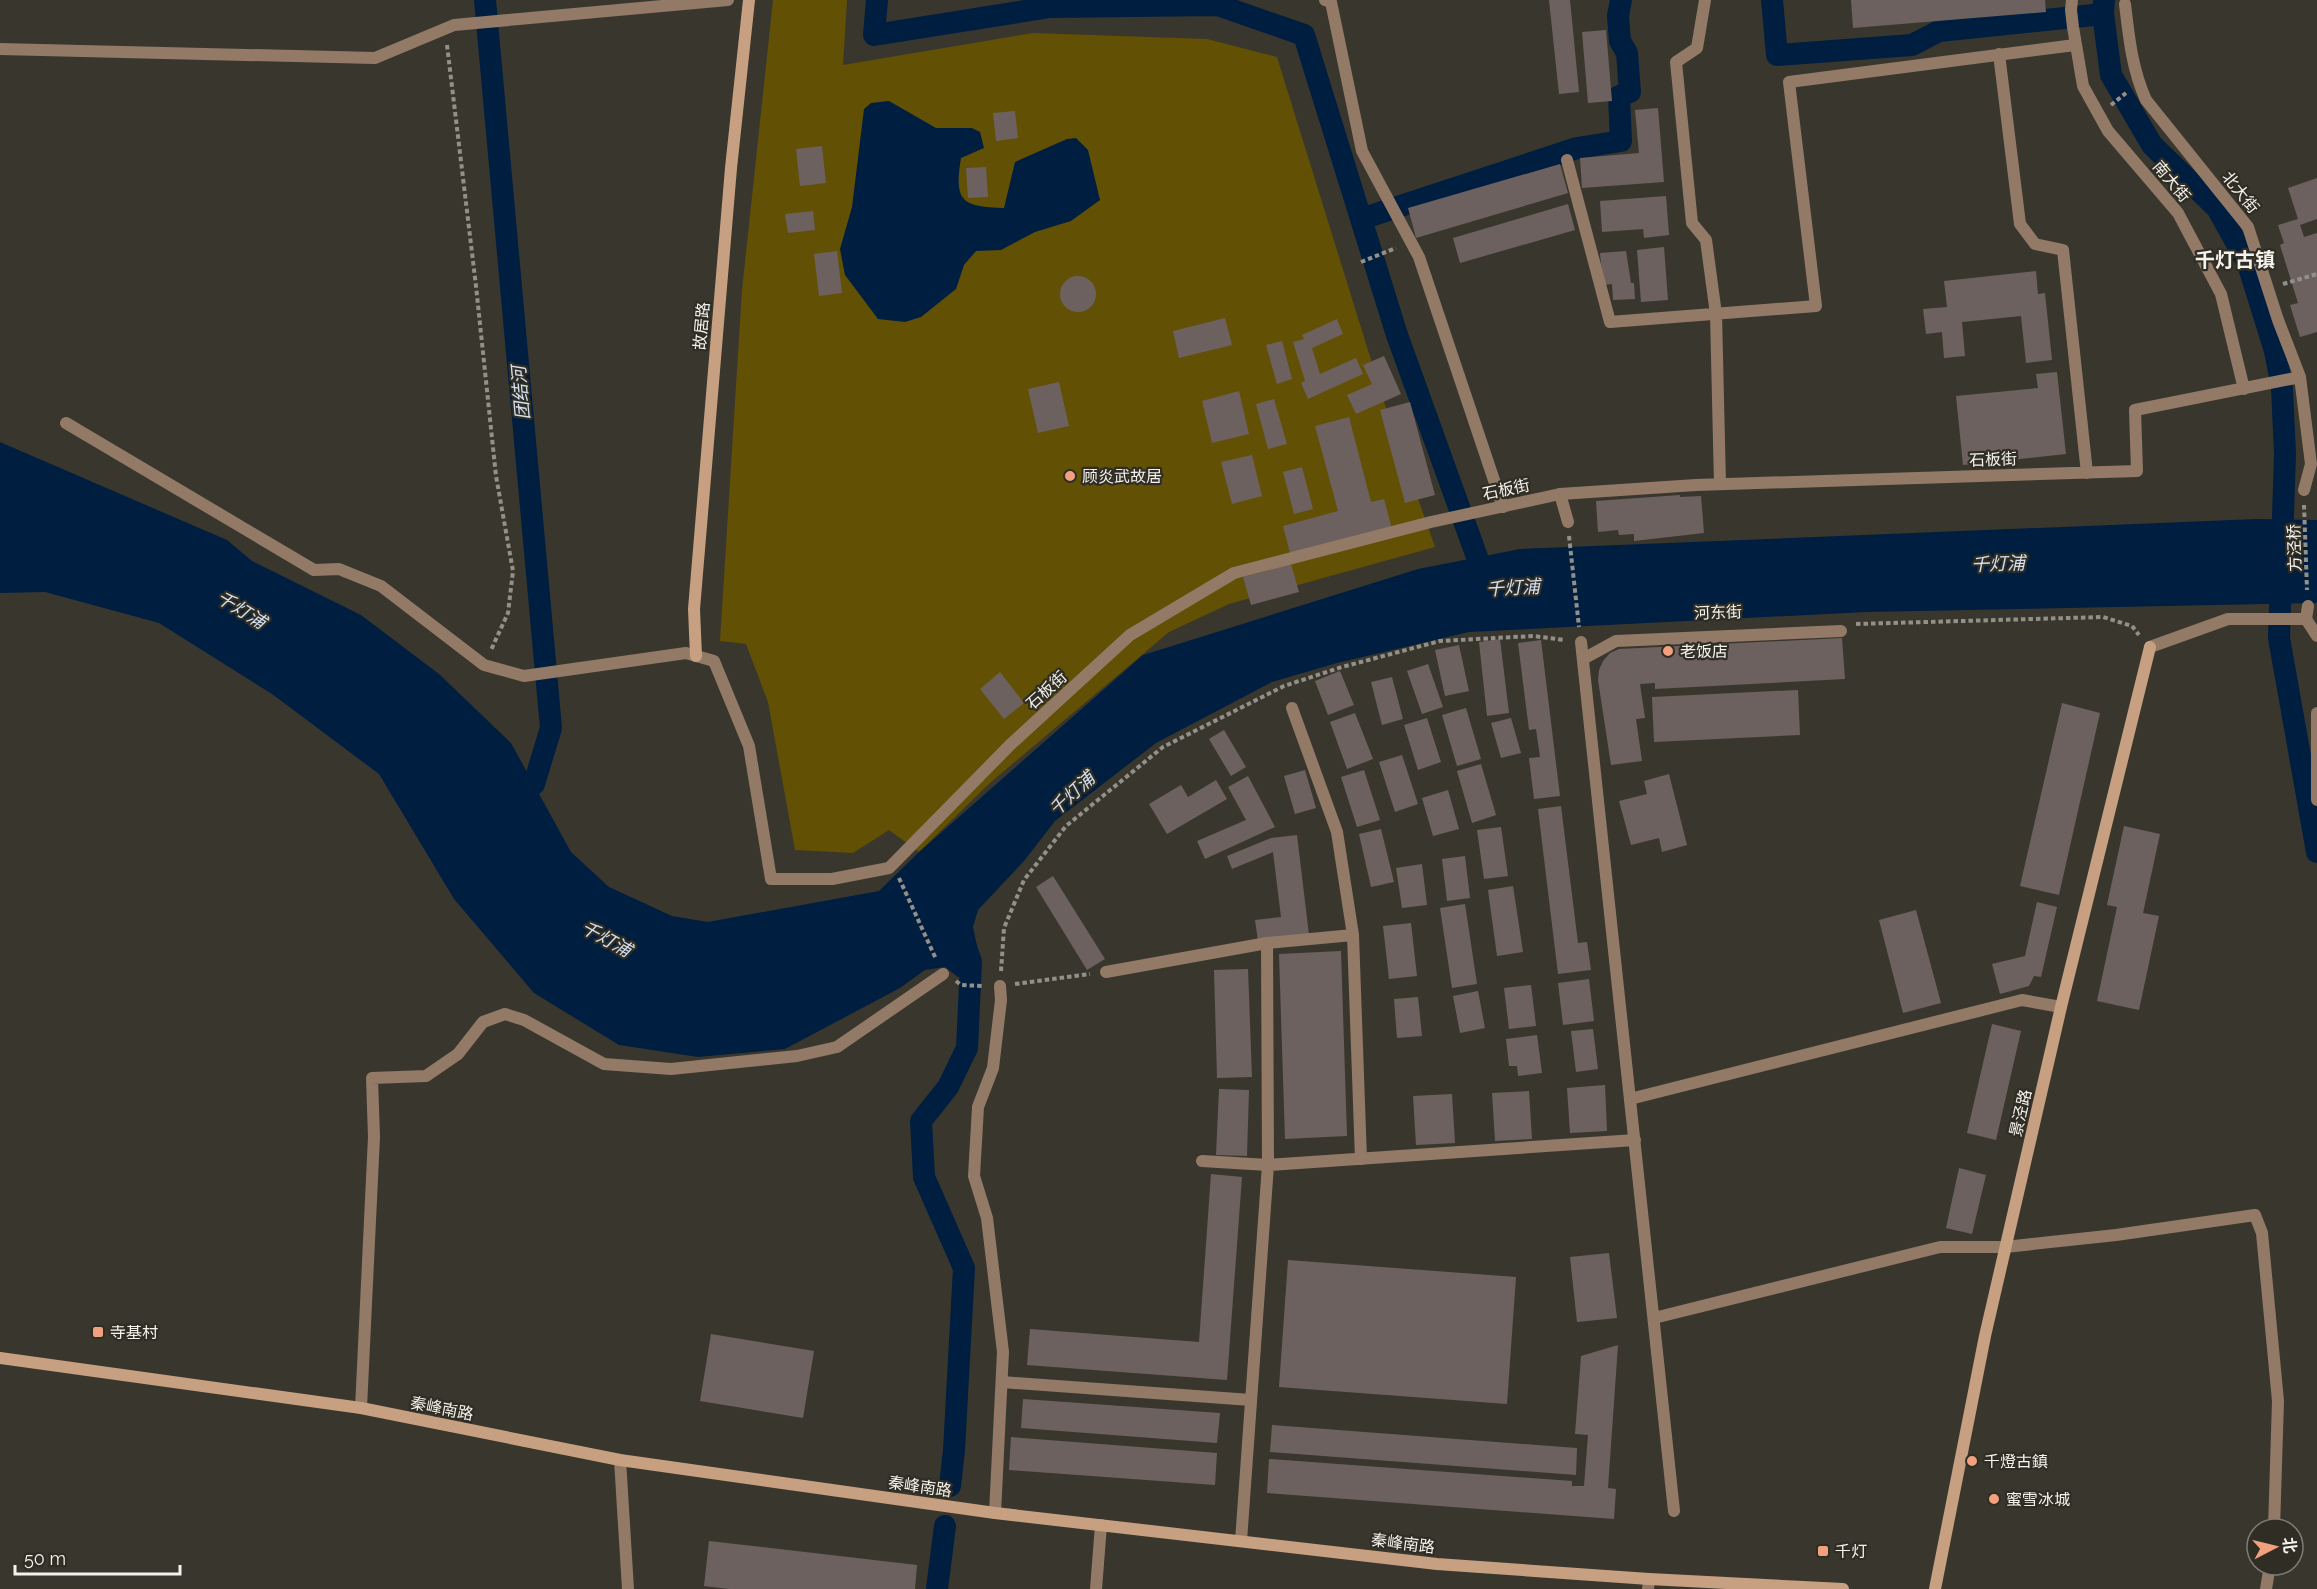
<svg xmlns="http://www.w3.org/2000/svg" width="2317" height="1589" font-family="Raleway,'Noto Sans SC',sans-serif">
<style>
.green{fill:#625004}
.water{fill:#001e40}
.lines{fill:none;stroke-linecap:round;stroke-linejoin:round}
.canal{stroke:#001e40;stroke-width:22}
.building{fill:#6d6160}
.path{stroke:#929088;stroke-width:4;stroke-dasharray:4.5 3;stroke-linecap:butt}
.lane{stroke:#937a67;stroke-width:12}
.street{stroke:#937a67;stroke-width:12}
.secondary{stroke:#c7a081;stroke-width:12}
.poi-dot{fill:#f2a17e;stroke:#2f2d24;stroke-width:2}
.labels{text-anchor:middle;stroke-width:4.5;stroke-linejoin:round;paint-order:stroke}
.street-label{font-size:16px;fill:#f4f2ec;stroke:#2f2d24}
.poi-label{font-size:16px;fill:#f4f2ec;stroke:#2f2d24;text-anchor:start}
.water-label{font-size:18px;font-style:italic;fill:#d4e0ef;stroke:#2f2d24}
.quarter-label{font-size:20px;font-weight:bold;fill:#f4f2ec;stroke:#2f2d24}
</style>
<rect width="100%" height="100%" fill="#39372d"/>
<!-- green -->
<path class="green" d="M773,0H847L843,65L1033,33L1207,39L1277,57L1385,405L1435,547L1229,604L1169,632L991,782L919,852L889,830L853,853L795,850L768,702L746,644L720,641L742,290Z"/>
<!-- water -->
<path class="water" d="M889,101L936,128H972L980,132L984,148L961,158C954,201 961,207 1004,208L1015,162L1067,139L1076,138L1088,150L1100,200L1071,221L1035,232L1001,250L976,251L964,265L956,289L921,317L905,322L878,319L845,275L840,249L852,207L864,109L871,103Z
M0,442L227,540L252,561L361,615L439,674L511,743L571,852L609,887L672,916L708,922L879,891L919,852L1143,655L1418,569L1520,549L2256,519L2317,520V603L1867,612L1469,632L1337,663L1272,682L1156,743L1055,821L1024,861L978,910L973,927L980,960L969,976L958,977L945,967L925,970L900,988L785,1049L698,1057L619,1045L534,993L454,899L379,774L272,694L159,623L45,592L0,593Z"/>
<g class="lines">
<!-- canal -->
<path class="canal" d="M485,0L551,728L534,784
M877,0L874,35L1050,7L1218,5L1304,35L1397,335L1477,557
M1772,0L1777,55L1912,45L1939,31L2103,14
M2104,0L2103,14L2111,75L2152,145L2217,208L2248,264L2275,351L2279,372
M1361,219L1577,148L1621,141L1619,96L1630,92L1627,53L1620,41L1618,16L1621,0
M2282,388L2285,454L2279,638L2317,852
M950,1486L954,1450L964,1268L924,1177L921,1121L948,1087L967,1048L971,962L965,945
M937,1589L945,1526"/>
</g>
<!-- building -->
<path class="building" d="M1549,0H1570L1579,92L1559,94Z
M1851,0H2045L2046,12L1853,28Z
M1606,30L1612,101L1588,103L1582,32Z
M1658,108L1664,182L1582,188L1580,158L1639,153L1635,110Z
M1015,111L1018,138L996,141L993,113Z
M822,146L826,183L800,186L796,149Z
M1560,164L1568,193L1416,238L1408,208Z
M986,167L988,197L968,198L966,168Z
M2317,178V219L2300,225L2304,237L2317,233V332L2300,337L2290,305L2298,303L2280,245L2284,243L2278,225L2298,219L2288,188Z
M1666,196L1669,235L1644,238L1643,229L1602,232L1600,201Z
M1568,204L1575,230L1460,263L1453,238Z
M813,211L815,230L788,233L785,214Z
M1664,247L1668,300L1641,302L1637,250Z
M837,251L842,293L819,296L814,254Z
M1626,251L1631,283H1634L1635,299L1613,300L1612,284L1603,285L1600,253Z
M2036,271L2038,294L2045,293L2052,360L2026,363L2021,316L1962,322L1965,356L1944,358L1942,332L1926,334L1923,309L1947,307L1944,281Z
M1060 294a18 18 0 1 1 36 0a18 18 0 1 1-36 0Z
M1225,318L1232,345L1179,358L1173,331Z
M1337,319L1343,334L1312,348L1320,374L1356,358L1363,374L1308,399L1301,383L1305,381L1293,342L1304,339L1302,335Z
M1282,341L1292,379L1277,384L1266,345Z
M1384,356L1401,394L1356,414L1347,395L1372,384L1363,365Z
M2057,372L2066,454L1963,465L1956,396L2038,388L2036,374Z
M1059,382L1069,426L1038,433L1028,389Z
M1239,391L1249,434L1212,443L1202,401Z
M1274,399L1287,444L1268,449L1256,404Z
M1410,402L1435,495L1405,503L1380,410Z
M1349,417L1371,502L1384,499L1392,529L1291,557L1283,526L1338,511L1315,426Z
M1252,455L1262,496L1232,504L1221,462Z
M1302,467L1313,509L1294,514L1283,472Z
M1680,495V497L1701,496L1704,533L1634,541V534L1619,535L1618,530L1598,532L1596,501Z
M1291,564L1299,592L1251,605L1243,577Z
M1842,638L1845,679L1655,689V683L1640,684L1645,718L1636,719L1642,761L1611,765L1598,680L1599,670L1603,661L1610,653L1619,649Z
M1500,639L1509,713L1487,716L1479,642Z
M1541,640L1560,796L1534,799L1529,758L1540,757L1536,729L1529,730L1518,643Z
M1459,645L1469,691L1445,696L1435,650Z
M1428,664L1443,707L1422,714L1407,671Z
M1340,671L1354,705L1328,715L1315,681Z
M1000,672L1024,703L1004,719L980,689Z
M1392,677L1403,719L1382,725L1371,682Z
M1798,690L1800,735L1654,742L1652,697Z
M2062,703L2100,713L2059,895L2020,886Z
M1466,708L1481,759L1457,766L1442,715Z
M1355,713L1373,759L1347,769L1330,722Z
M1427,718L1441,762L1418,770L1404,725Z
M1511,718L1521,753L1501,758L1491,723Z
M1224,730L1246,767L1231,776L1209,739Z
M1402,755L1418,804L1395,812L1379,762Z
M1481,764L1496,815L1472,823L1457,771Z
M1305,770L1316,808L1295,814L1284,776Z
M1364,770L1380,820L1357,827L1341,777Z
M1669,774L1687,845L1662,852L1659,838L1631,845L1619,801L1647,794L1644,781Z
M1248,776L1275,827L1205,859L1197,841L1246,820L1228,787Z
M1216,780L1227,799L1167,834L1149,804L1181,785L1188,797Z
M1448,790L1459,829L1433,836L1422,798Z
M1561,806L1578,943L1587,942L1591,970L1558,974L1538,809Z
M2124,826L2160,834L2143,913L2159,916L2139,1010L2097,1001L2117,907L2107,905Z
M1501,827L1508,876L1484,879L1477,830Z
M1381,829L1394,882L1371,887L1359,834Z
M1297,835L1309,935L1258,941L1255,920L1281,917L1273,852L1232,869L1227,856L1271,838Z
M1465,856L1470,898L1447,901L1442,859Z
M1422,864L1427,905L1402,908L1396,868Z
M1053,876L1105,959L1087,970L1036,887Z
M1513,886L1523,952L1497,956L1488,890Z
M2037,902L2057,907L2041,977L2034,976L2029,986L2000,994L1992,964L2025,956Z
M1465,904L1477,984L1452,988L1440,908Z
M1916,910L1941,1003L1903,1013L1879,920Z
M1411,923L1417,976L1389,979L1383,926Z
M1341,951L1347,1136L1285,1139L1279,954Z
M1248,969L1252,1077L1217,1078L1214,970Z
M1589,979L1594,1021L1563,1025L1558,983Z
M1531,985L1536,1026L1509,1029L1504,988Z
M1478,991L1485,1028L1460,1033L1453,996Z
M1418,997L1422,1036L1397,1038L1394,999Z
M1992,1024L2021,1031L1996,1140L1967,1133Z
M1593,1029L1598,1069L1576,1072L1571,1031Z
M1537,1035L1542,1073L1518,1076L1517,1066H1509L1506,1039Z
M1605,1085L1607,1131L1570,1133L1567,1088Z
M1219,1089L1249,1090L1247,1156L1216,1155Z
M1529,1091L1532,1139L1495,1141L1492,1093Z
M1452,1094L1455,1143L1416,1145L1413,1096Z
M1959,1168L1986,1175L1972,1234L1946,1228Z
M1211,1174L1242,1177L1227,1380L1027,1365L1030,1329L1199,1342Z
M1609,1253L1617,1318L1577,1322L1570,1257Z
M1288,1260L1516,1277L1507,1404L1279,1387Z
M711,1334L814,1351L803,1418L700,1401Z
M1618,1345L1608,1488L1616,1489L1614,1519L1267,1493L1269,1459L1572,1481V1486H1584L1588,1435L1575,1434L1581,1356Z
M1023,1399L1220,1413L1217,1443L1021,1428Z
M1272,1425L1577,1448L1576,1475L1270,1452Z
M1011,1437L1217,1453L1215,1485L1009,1470Z
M709,1541L917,1565L915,1589H729L704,1586Z"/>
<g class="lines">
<!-- path -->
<path class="path" d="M447,45L476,286L496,476L513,571L508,613L491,650
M2111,105L2126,93
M1361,262L1396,248
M2283,284L2317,274
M2304,505L2307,590
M1569,536L1579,627
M1856,624L2103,617L2132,626L2139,635
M899,878L936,959
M1001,971L1004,928L1024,880L1066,826L1163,747L1284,686L1342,667L1440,641L1533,636L1565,640
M956,981L961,985L983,986
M1015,984L1090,974"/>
<!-- lane -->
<path class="lane" d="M66,423L314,570L339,569L381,586L484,665L524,676L686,653L714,661L749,746L771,879H832L889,868L1010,745L1130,635L1234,573L1431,522L1560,494L1568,522
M2306,619L2317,636
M2150,647L2228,619H2306L2308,606
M1583,659L1616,641L1841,631
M1292,708L1337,832L1353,935L1361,1159
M2317,713V800
M1106,972L1267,943L1353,935
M1202,1161L1268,1165
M1654,1318L1940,1247H2005L2116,1235L2255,1215L2262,1233L2278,1401L2274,1529
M1002,1382L1251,1400
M361,1408L374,1137L372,1078L426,1076L458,1054L483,1022L505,1014L524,1020L604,1064L671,1069L797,1056L837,1047L943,974
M620,1460L628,1589
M995,1513L1003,1352L987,1218L974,1176L978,1107L993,1068L1001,1000L1000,986
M1648,1589L1649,1579
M2266,1589L2270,1565"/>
<!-- street -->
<path class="street" d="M1325,0L1331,2L1362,151L1419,257L1503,507
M1705,0L1697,48L1676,62L1692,223L1706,240L1716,314L1720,484
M2072,0L2071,10L2073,27L2083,86L2108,131L2178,213L2221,294L2244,389
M2125,4C2129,38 2132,69 2146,100L2248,227L2278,320L2300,377L2311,464L2304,490
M0,49L375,58L454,25L728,0
M1999,54L2020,224L2035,244L2063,250L2087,473
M1567,160L1610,322L1816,306L1789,82L2075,45
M1560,494L1696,485L2137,471L2135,410L2300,377
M1581,642L1674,1511
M1630,1099L2022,1000L2061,1007
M1268,1165L1635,1140
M1241,1541L1268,1165L1267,943
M1096,1589L1101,1525"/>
<!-- secondary -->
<path class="secondary" d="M696,656L694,609L731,168L749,0
M0,1358L361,1408L620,1460L995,1513L1437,1564L1649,1579L1843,1589
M1935,1589L1985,1336L2061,1007L2150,647"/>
</g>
<!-- markers -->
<g class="poi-dot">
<circle cx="1070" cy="476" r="6"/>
<circle cx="1668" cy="651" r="6"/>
<rect x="92" y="1326" width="12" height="12" rx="3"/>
<circle cx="1972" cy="1461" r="6"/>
<circle cx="1994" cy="1499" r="6"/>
<rect x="1817" y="1545" width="12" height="12" rx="3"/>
</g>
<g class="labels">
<!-- street labels -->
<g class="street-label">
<text transform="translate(2172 181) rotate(50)" y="6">南大街</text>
<text transform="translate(2241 192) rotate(51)" y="6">北大街</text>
<text transform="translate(701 326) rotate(-85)" y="6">故居路</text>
<text transform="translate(1993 459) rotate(-2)" y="6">石板街</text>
<text transform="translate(1506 489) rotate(-12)" y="6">石板街</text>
<text transform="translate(2294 548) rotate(-92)" y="6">方泾桥</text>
<text transform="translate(1718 612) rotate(-2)" y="6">河东街</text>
<text transform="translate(1046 690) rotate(-42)" y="6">石板街</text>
<text transform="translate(2020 1113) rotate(-77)" y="6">景泾路</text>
<text transform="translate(442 1408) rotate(11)" y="6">秦峰南路</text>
<text transform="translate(920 1486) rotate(8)" y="6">秦峰南路</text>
<text transform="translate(1403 1543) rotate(7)" y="6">秦峰南路</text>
</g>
<!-- poi labels -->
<g class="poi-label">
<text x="1082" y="482">顾炎武故居</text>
<text x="1680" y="657">老饭店</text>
<text x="110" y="1338">寺基村</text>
<text x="1984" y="1467">千燈古鎮</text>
<text x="2006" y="1505">蜜雪冰城</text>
<text x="1835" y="1557">千灯</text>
</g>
<!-- water labels -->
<g class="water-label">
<text transform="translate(521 393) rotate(-95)" y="6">团结河</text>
<text transform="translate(1998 564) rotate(-2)" y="6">千灯浦</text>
<text transform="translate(1513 588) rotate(-3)" y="6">千灯浦</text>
<text transform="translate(241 610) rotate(32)" y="6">千灯浦</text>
<text transform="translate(1072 794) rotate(-43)" y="6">千灯浦</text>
<text transform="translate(606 939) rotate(29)" y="6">千灯浦</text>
</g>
<!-- quarter labels -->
<g class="quarter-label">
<text x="2235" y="267">千灯古镇</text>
</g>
</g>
<!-- north arrow -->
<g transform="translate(2275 1547) rotate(83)"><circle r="28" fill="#2f2d24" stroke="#7e7c74" stroke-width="1.5"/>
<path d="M0-4.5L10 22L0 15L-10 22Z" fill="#f2a17e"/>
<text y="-9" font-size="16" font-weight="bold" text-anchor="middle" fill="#f4f2ec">北</text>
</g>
<!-- scale -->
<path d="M15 1565v9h165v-9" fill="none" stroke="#f4f2ec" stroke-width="3"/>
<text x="24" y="1565" font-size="18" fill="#f4f2ec" stroke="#2f2d24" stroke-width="4.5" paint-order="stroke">50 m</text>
</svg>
